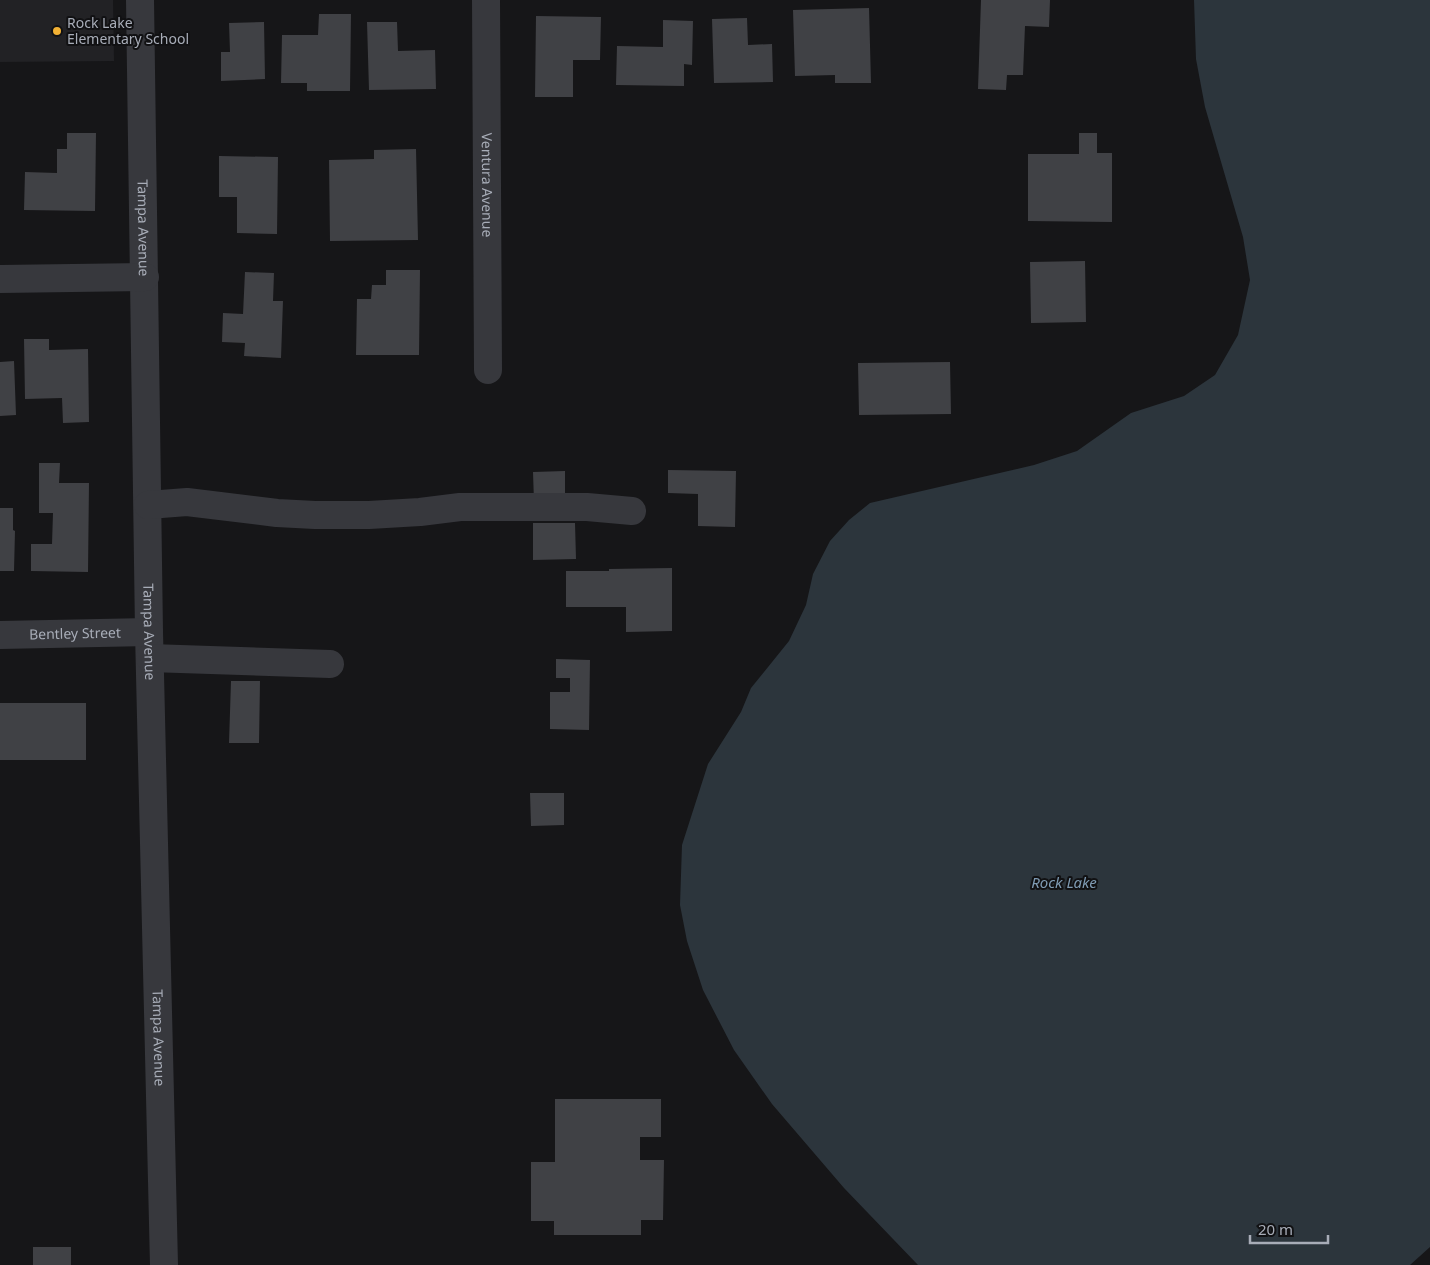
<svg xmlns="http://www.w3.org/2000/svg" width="1430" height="1265" font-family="'Noto Sans',sans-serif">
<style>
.built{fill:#222225}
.water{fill:#2c353c}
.building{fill:#404145}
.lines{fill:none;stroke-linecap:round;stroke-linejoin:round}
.minor{stroke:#37383d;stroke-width:28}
.poi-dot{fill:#f2b134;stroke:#111113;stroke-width:2}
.labels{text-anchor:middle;stroke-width:4;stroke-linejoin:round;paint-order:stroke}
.poi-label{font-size:14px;fill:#a8adb8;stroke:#111113;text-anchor:start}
.street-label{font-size:14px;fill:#a8adb8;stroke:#111113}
.water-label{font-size:15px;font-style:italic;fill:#7f9bb3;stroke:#111113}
</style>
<rect width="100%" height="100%" fill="#161618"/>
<!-- built -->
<path class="built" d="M0,0H113L114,61L0,62Z"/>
<!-- water -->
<path class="water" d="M1194,0H1430V1247L1410,1265H918L844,1188L772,1104L734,1050L703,990L687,941L680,905L682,845L708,764L741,712L751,688L789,641L806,605L813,574L830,541L849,520L870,503L1034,465L1077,451L1131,413L1184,396L1215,375L1238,335L1250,280L1243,237L1205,107L1196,59Z"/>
<!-- building -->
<path class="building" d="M981,0H1050L1049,27L1025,26L1023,75H1007L1006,90L978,89Z
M869,8L871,83H835V75L795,76L793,10Z
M319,14H351L350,91H307V83H281L282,35H318Z
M536,16L601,17L600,60H573V97H535Z
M747,18L748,45L772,44L773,82L714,83L712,19Z
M663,20L693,21L692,65L684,64V86L616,85L617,46L663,47Z
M264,22L265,79L221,81V52H230L229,23Z
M367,22H397L398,51L435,50L436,89L369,90Z
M67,133H96L95,211L24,210L25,172L57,173V149H67Z
M1079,133H1097V153H1112V222L1028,221V154H1079Z
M416,149L418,240L330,241L329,160L374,159V150Z
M219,156L278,157L277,234L237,233V197H219Z
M1085,261L1086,322L1031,323L1030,262Z
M386,270H420L419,355H356L357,299H371L372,285H386Z
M245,272L274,273L273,301H283L281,358L244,356L245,343L222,342L223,313L243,314Z
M24,339H49V350L88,349L89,422L63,423L62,398L25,399Z
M14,361L16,415L0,416V362Z
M950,362L951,414L859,415L858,363Z
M39,463H60L59,483H89L88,572L31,571V544H52L53,513H39Z
M668,470L736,471L735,527L698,526V494L668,493Z
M565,471V501L534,502L533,472Z
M0,508H13V530L15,531L14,571H0Z
M533,523H575L576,559L533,560Z
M672,568V631L626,632V607H566V571H609V569Z
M556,659L590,660L589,730L550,729V692H570V678H556Z
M231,681H260L259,743H229Z
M0,703H86V760H0Z
M530,793H564V825L531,826Z
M555,1099H661V1137H640V1160H664L663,1220H641V1235H554V1221H531V1162H555Z
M33,1247H71V1265H33Z"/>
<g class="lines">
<!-- minor -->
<g class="minor">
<path id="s1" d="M140,0L149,632L164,1265"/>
<path id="s2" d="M486,0L488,370"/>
<path d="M0,279L145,277"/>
<path d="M148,505L187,502L277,513L315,515H369L420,512L460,507H587L632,511"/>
<path id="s3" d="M0,635L149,632"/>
<path d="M150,658L330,664"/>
</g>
</g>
<!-- markers -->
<circle class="poi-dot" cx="57" cy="31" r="5"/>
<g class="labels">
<!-- poi labels -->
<g class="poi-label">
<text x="67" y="28">Rock Lake<tspan x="67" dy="16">Elementary School</tspan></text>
</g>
<!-- street labels -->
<g class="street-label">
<text dy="5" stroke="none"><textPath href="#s2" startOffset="185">Ventura Avenue</textPath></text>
<text dy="5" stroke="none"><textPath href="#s1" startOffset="228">Tampa Avenue</textPath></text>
<text dy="5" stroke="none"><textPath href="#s3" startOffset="75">Bentley Street</textPath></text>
<text dy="5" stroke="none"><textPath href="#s1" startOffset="632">Tampa Avenue</textPath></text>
<text dy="5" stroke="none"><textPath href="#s1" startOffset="1038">Tampa Avenue</textPath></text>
</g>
<!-- water labels -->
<g class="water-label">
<text x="1064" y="888">Rock Lake</text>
</g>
</g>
<!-- scale -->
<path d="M1250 1235v8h78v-8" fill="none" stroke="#a8adb8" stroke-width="2.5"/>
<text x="1258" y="1235" font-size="15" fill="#a8adb8" stroke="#111113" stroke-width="4" paint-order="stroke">20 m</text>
</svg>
